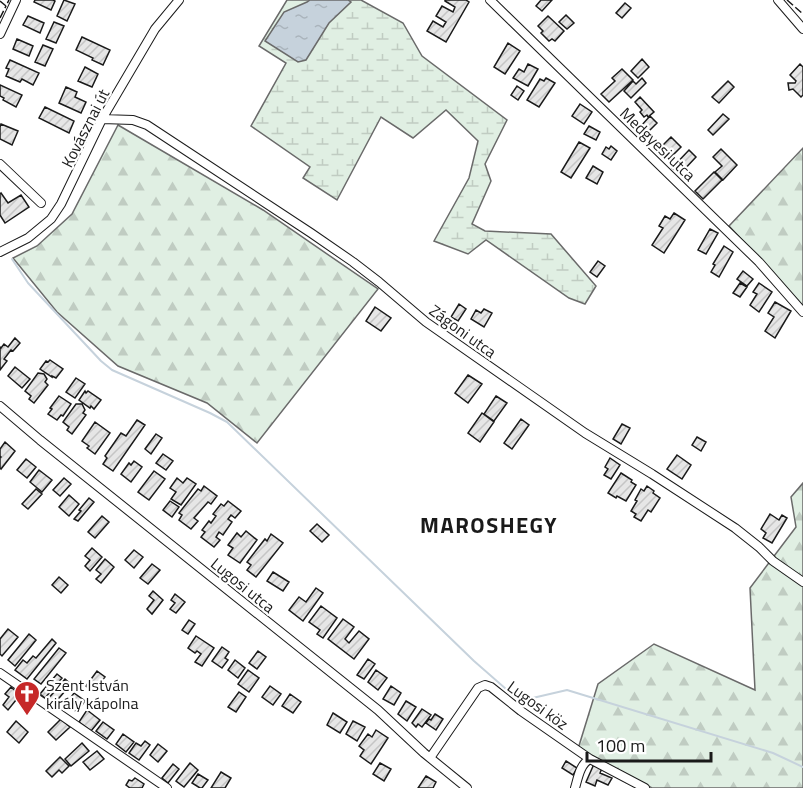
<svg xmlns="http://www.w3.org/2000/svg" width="803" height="788" font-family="'Titillium Web',sans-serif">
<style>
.forest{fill:url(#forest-firs);stroke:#6a6a6a;stroke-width:1.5}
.wetland{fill:url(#wetland-marsh);stroke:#6a6a6a;stroke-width:1.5}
.water{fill:url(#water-ripples);stroke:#6a6a6a;stroke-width:1.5}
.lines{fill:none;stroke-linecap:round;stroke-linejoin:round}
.stream{stroke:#c6d2dc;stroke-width:2}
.building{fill:url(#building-hatch);stroke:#1a1a1a;stroke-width:1.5}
.minor-casing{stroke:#1a1a1a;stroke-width:10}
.minor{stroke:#fff;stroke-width:8}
.fence{stroke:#1a1a1a;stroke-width:1.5;stroke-dasharray:8 3;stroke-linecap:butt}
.labels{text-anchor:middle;stroke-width:4.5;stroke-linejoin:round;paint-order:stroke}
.street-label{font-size:16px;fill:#1a1a1a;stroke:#fff}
.poi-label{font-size:16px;fill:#1a1a1a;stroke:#fff;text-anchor:start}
.district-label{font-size:22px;font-weight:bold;letter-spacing:1.5px;fill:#1a1a1a;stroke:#fff}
</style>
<defs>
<pattern id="forest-firs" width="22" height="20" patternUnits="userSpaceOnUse" patternTransform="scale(1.5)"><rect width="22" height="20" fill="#e0efe3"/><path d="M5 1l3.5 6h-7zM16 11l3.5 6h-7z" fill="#c0ccc2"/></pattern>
<pattern id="wetland-marsh" width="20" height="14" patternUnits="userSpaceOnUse" patternTransform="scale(1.5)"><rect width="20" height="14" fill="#e0efe3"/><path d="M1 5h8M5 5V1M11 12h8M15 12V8" fill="none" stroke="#c0ccc2"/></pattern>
<pattern id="water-ripples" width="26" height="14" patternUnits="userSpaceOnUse" patternTransform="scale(1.5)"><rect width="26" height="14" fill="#c6d2dc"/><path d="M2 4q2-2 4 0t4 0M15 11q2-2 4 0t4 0" fill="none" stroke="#aab4bc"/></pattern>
<pattern id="building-hatch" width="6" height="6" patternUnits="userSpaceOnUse" patternTransform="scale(1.5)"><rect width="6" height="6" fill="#e6e6e6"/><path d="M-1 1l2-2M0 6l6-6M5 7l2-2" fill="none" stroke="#c5c5c5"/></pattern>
</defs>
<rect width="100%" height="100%" fill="#fff"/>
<!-- forest -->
<path class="forest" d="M118,125L263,210L378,289L257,443L207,403L118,366L57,312L13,258L37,246L72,214Z
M803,148V306L729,226Z
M803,483V788H652L578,749L598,684L654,644L755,690L750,588L796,527L791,497Z"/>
<!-- wetland -->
<path class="wetland" d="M287,0H361L403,23L422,56L507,120L485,164L491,181L472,224L485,231L551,234L596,286L585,304L569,298L486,240L468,254L434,241L469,178L478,141L446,110L413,138L381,117L337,200L303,178L310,167L251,126L286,63L259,46Z"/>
<!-- water -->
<path class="water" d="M310,0H348L351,2L329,23L306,60L298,62L265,41L284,12L307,2Z"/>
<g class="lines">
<!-- stream -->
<path class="stream" d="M12,259L28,283L101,361L112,370L210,413L227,422L474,661L514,696L524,700L567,690L773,753L803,767"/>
</g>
<!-- building -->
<path class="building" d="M35,0H53L55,1L51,10L34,2Z
M64,0L75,4L67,21L57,16Z
M445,0H466L469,2L446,42L427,31L433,21L443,27L446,22L436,16L442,6L453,12L455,7L445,1Z
M541,0H552L542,11L536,6Z
M625,3L631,8L622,18L616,13Z
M566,15L574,23L567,29L559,22Z
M28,16L44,23L40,33L23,25Z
M548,16L564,31L555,41L552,39L549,41L541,33L543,31L538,26Z
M54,22L64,26L56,43L46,39Z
M82,37L110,50L103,65L92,60L93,58L76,50Z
M17,39L33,46L29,56L13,49Z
M508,43L520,51L505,74L494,67Z
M43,45L53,49L45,66L35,62Z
M642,59L649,67L638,78L631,71Z
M10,60L39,73L33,85L22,79L20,82L6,76L9,69L6,68Z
M528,64L538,69L528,86L513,78L519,69L524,72Z
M800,64L803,67V95L801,97L793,89L789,90L788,83H795L796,81L790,75Z
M85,67L98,74L92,87L78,81Z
M622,69L633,80L609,102L601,94L615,81L612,78Z
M546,78L555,83L539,107L527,100L540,79L544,81Z
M642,78L646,83L631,98L624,91L633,81L636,84Z
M728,81L734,87L719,103L712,97Z
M0,85L22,95L16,107L3,100L4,98L0,96Z
M517,86L524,91L518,100L511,95Z
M66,87L77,92L75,97L86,102L81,113L59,103Z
M640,97L654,112L648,117L647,115L644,117L640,112L642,110L635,102Z
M580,104L592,112L584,124L572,116Z
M45,107L74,121L69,133L39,118Z
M723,114L729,119L713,135L708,130Z
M650,116L657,123L642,138L632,127L637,122L641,126Z
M1,124L18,131L12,145L0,139V127Z
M589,126L600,132L596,140L584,134Z
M671,137L681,147L669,159L659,149Z
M579,142L590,148L571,178L561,172Z
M611,146L617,151L611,160L602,154L606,147L609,149Z
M721,149L737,165L723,180L715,172L722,166L713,157Z
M689,150L696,157L680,174L672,168Z
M593,166L603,172L597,184L586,178Z
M714,172L722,180L703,199L695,191Z
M1,193L8,203L21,195L29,207L5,223L0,215V194Z
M674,213L685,220L664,253L652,245L663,228L659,226L665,216L670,219Z
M710,229L718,233L706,254L698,250Z
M724,246L733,252L719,277L711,272L715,265L713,264Z
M598,261L605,266L597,277L590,272Z
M743,271L753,279L747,286L737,279Z
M740,283L747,287L740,297L733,293Z
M759,283L772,292L759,312L750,305L757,294L753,292Z
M775,302L791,311L775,338L765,331L774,317L768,313Z
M459,304L466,309L458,321L451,317Z
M375,307L391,318L381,331L366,321Z
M484,309L492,313L484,327L471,319L476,310L481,313Z
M15,338L20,343L13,351L11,350L4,359L7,361L0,370V347L1,348L4,344L8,347Z
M50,360L63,369L56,378L52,376V377L40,369L46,361L48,362Z
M15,367L30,379L22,388L8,376Z
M38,373L44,374L47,379L45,382L48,385L34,403L29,399L31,396L25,391Z
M468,375L482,384L468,403L455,393Z
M76,378L85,384L75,398L66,392Z
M85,391L86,393L88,391L101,400L94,409L91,406L90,408L79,400Z
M59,396L71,404L63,416L61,415L57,420L48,414L52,409L50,408Z
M496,396L507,403L494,421L484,414Z
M76,404H82L85,410L83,413L86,415L72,434L67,430L69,427L63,422Z
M482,413L494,422L480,442L468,433Z
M521,419L529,425L512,449L504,443Z
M137,420L145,425L113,471L103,464L107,458L105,456L121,433L126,436Z
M95,422L110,433L95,454L87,448L89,446L82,441Z
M622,424L630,428L621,444L613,439Z
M156,434L162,438L151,454L145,449Z
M697,437L706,442L701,451L692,445Z
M5,442L15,451L1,469L0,468V458L1,457L0,456V449Z
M163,454L173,461L166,470L156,463Z
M677,455L691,465L682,479L667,469Z
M610,458L620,465L611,479L604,475L608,469L605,467Z
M26,459L36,467L27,478L17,470Z
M134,461L142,467L131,482L121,474L129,463L131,465Z
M39,470L52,480L42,492L30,482Z
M154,471L165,479L149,500L138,492Z
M621,473L632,480L631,482L636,485L626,501L617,496L616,498L608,493Z
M64,478L71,484L60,496L53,490Z
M177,478L183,483L187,478L196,484L181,505L171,499L176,492L170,488Z
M204,486L217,496L211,504L208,502L194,518L198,521L191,529L179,520L182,515L179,513L198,489L201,491Z
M647,486L654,491L653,493L660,498L651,512L648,510L641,521L634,517L636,514L631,511L637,501L635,500L641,489L644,491Z
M36,489L42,494L28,509L22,504Z
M69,495L79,504L69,516L59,507Z
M89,498L94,502L78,521L74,519L81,511L79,510Z
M170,501L179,507L172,517L163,510Z
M228,501L241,511L235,518L231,515L228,519L232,522L223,535L219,532L216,537L220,540L214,547L201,537L205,532L202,530L209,521L211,523L216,516L213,514L221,504L224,506Z
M770,514L779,520L782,515L787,518L772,543L763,538L766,533L761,529Z
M102,516L109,522L95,538L88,532Z
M317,524L329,535L322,542L310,531Z
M246,531L257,540L240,563L228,555L233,548L228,545L237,533L241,537Z
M271,534L283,543L256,577L247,570L251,565L247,562L265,539L267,541Z
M92,548L102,557L90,571L85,566L90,560L85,556Z
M134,550L143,557L134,568L125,560Z
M105,559L114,567L101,583L96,579L101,574L96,570Z
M152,564L160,570L148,584L140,578Z
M273,572L289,582L283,591L267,581Z
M59,577L68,585L61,593L52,585Z
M316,588L323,593L303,621L289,610L299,597L306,602Z
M153,591L163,600L152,614L147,609L154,600L149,596Z
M175,594L185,602L176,613L170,609L175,603L171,600Z
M321,606L337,618L323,638L317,634L320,630L309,622Z
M343,619L354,627L345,639L349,643L359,631L369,639L354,659L328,639Z
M189,620L195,624L188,634L182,630Z
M8,629L18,637L2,656L0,654V639Z
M29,634L36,640L15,666L8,660Z
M196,636L214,648L202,666L195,662L201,654L197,651L195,653L188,648Z
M52,639L56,643L27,679L15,670L23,660L27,663L33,656L36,658Z
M222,647L229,652L225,658L228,660L222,668L212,661Z
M59,648L66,653L41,684L34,679Z
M258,651L266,657L257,669L249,663Z
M368,659L375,664L364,679L357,675Z
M235,660L245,668L238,678L228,670Z
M248,670L259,678L249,692L238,684Z
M376,670L387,678L378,690L368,682Z
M97,671L105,677L93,692L86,686Z
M57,674L62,678L45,698L40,694Z
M65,679L71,684L54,704L48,699Z
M270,686L281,694L273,705L262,697Z
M391,686L401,693L394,705L383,699Z
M11,687L20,695L8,710L3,705L9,697L5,694Z
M239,692L246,697L236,712L228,707Z
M74,693L85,701L77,712L66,704Z
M290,694L301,702L293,713L282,706Z
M406,701L416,707L407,721L398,714Z
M422,709L431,715L422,727L418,724L416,727L412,723Z
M87,710L100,720L91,731L79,722Z
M333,713L347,722L340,733L327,725Z
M435,714L443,719L436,730L426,723L429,719L431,720Z
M61,719L70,727L56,740L48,732Z
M16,721L28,732L19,743L7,732Z
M353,721L365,727L357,741L346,734Z
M103,722L114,730L107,739L96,731Z
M376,730L388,738L371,764L360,756L364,750L359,746L368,734L372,737Z
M123,734L134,742L126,752L116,744Z
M145,741L150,745L139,760L129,753L136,743L141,746Z
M82,743L89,751L71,766L65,759Z
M158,744L167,751L158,762L150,755Z
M97,751L104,759L90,770L83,762Z
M60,757L69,766L62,773L59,770L52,777L46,771Z
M566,761L577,768L573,775L562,768Z
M190,763L198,770L184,787L176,781Z
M380,763L391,769L384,781L373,774Z
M173,764L179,769L168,783L162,778Z
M594,764L602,768L600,773L612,778L608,785L597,780L595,786L586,782Z
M221,772L231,778L225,788H211Z
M198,774L208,780L202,788H200L192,783Z
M426,776L436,782L433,788H418Z
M135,778L144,784L142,788H130L126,785L129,780L132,781Z"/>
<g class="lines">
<defs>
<path id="minor" d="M490,0L759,262L803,312
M778,0L803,29
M0,34L16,0
M102,119L133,120L147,125L311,233L353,262L379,282L426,322L585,433L652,474L735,528L759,547L773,561L803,582
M0,164L41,203
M0,252L28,238L51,219L61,204L102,119L155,29L179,0
M0,406L40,440L378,710L424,753L467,788
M0,673L167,788
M430,758L478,688L485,685L491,687L521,711L590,759
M575,788C578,778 580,764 590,759L645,788"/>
</defs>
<!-- minor casing -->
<use href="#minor" class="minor-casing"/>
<!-- minor -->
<use href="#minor" class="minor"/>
<!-- fence -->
<path class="fence" d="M787,0L803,14
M0,1L6,6L9,0
M0,18L6,6"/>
</g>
<!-- icons -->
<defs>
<symbol id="church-pin" viewBox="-11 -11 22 30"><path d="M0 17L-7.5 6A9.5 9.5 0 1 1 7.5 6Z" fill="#c62828" stroke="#fff"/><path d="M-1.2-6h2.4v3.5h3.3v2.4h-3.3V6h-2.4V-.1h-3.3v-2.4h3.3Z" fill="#fff"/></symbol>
</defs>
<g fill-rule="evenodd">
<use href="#church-pin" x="12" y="679" width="30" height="40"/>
</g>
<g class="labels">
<!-- street labels -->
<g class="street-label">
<text transform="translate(85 128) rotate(-63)" y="6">Kovásznai út</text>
<text transform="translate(658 144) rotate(44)" y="6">Medgyesi utca</text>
<text transform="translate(463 331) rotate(36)" y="6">Zágoni utca</text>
<text transform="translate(243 585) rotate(39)" y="6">Lugosi utca</text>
<text transform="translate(538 705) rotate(36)" y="6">Lugosi köz</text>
</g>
<!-- poi labels -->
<g class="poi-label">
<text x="46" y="691">Szent István<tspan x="46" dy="18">király kápolna</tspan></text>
</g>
<!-- district labels -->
<g class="district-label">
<text x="489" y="533">MAROSHEGY</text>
</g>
</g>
<!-- scale -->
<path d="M587 752v9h124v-9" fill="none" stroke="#1a1a1a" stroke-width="3"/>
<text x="596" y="752" font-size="18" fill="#1a1a1a" stroke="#ffffff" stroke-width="4.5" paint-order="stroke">100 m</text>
</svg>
